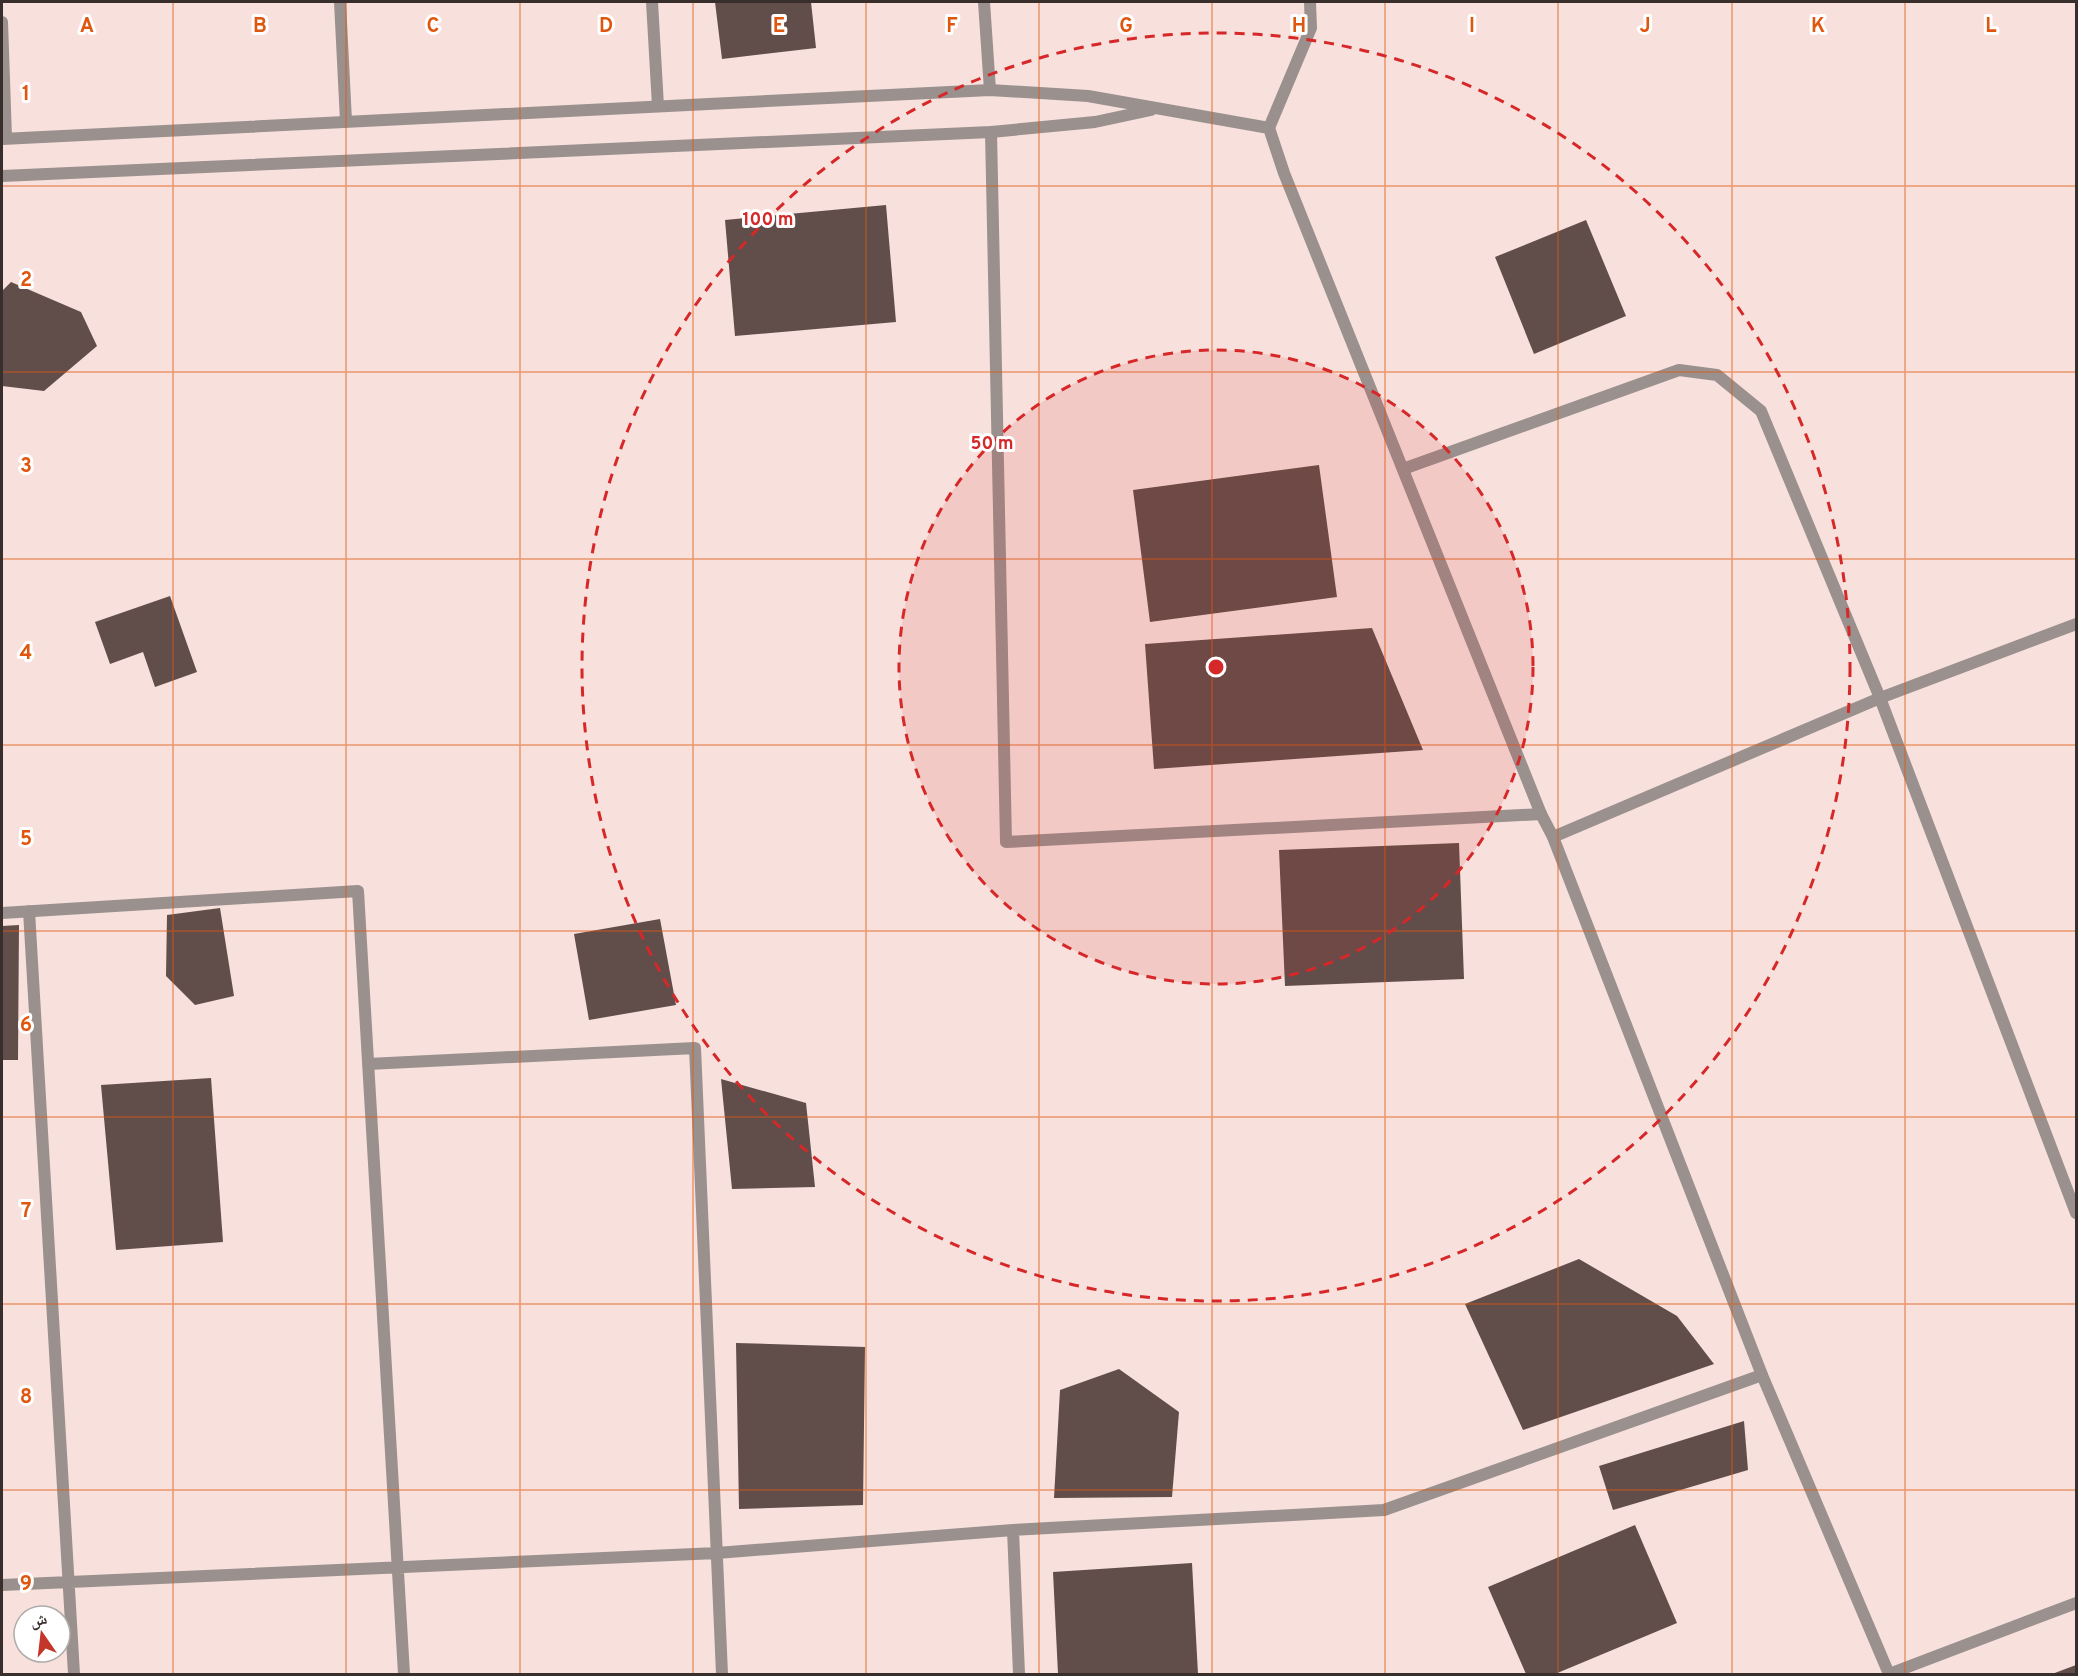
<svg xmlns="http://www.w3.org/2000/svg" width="2078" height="1676" font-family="Overpass,'Noto Naskh Arabic',sans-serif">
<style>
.building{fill:#614e4b}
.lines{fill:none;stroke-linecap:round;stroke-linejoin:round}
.minor{stroke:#9a908e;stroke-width:12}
.tertiary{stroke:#9a908e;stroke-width:12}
.grid{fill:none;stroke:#df570e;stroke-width:1.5;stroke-opacity:0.55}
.ring{fill:none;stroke:#d62828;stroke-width:3;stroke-dasharray:10 8}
.grid-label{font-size:20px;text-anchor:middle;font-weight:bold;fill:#df570e;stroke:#fff;stroke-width:6;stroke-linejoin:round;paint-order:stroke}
.centre{fill:#d62828;stroke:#fff;stroke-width:3}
.ring-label{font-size:18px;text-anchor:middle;font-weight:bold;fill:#d62828;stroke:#fff;stroke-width:6;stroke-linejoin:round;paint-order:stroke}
</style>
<rect width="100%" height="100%" fill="#f8e0dc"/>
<!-- building -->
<path class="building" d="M715,2H811L816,48L722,59Z
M886,205L896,322L735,336L725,220Z
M1586,220L1626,316L1534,354L1495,257Z
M11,282L81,312L97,346L44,391L2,386V291Z
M1319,465L1337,597L1150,622L1133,490Z
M170,596L197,672L155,687L143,652L110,664L95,622Z
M1372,628L1423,750L1154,769L1145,644Z
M1459,843L1464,979L1285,986L1279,850Z
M220,908L234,996L195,1005L166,976L167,915Z
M660,919L676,1005L589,1020L574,934Z
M19,925L18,1060H2V926Z
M211,1078L223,1242L116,1250L101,1085Z
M721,1079L806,1103L815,1187L732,1189Z
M1579,1259L1677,1316L1714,1364L1523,1430L1465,1304Z
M736,1343L865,1347L863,1505L739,1509Z
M1119,1369L1179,1412L1172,1497L1054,1498L1060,1390Z
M1744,1421L1748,1470L1613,1510L1599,1466Z
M1635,1525L1677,1623L1555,1674H1526L1488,1587Z
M1192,1563L1198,1674H1058L1053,1572Z
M2076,1665V1674H2052Z"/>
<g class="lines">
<!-- minor -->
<path class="minor" d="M340,2L346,121
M652,2L658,106
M984,2L990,90
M2,22L6,138
M1269,128L1311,28L1310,2
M991,132L1006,842L1541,814
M1403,469L1679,370L1717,375L1761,411L1880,698L2076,1213
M1553,837L1880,698L2076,624
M29,911L74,1674
M2,913L358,891L404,1674
M368,1064L695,1048L722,1674
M1013,1530L1019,1674
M2,1585L717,1553L1013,1530L1384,1510L1762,1375"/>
<!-- tertiary -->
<path class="tertiary" d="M2,139L990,90L1088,96L1269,128L1284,173L1541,814L1553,837L1762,1375L1889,1674
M2,176L991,132L1095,122L1151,110
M1889,1674L2076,1603"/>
</g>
<!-- grid -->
<path class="grid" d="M173,2V1674M346,2V1674M520,2V1674M693,2V1674M866,2V1674M1039,2V1674M1212,2V1674M1385,2V1674M1558,2V1674M1732,2V1674M1905,2V1674M2,186H2076M2,372H2076M2,559H2076M2,745H2076M2,931H2076M2,1117H2076M2,1304H2076M2,1490H2076"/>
<!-- distance rings -->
<circle cx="1216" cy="667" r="317" fill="#d62828" fill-opacity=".12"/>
<g class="ring">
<circle cx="1216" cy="667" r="317"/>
<circle cx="1216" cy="667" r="634"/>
</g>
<g class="grid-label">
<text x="87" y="32">A</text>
<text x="260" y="32">B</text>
<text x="433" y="32">C</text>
<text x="606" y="32">D</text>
<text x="779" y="32">E</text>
<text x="952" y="32">F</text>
<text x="1126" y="32">G</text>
<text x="1299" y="32">H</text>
<text x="1472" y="32">I</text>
<text x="1645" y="32">J</text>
<text x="1818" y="32">K</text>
<text x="1991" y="32">L</text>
<text x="26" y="100">1</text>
<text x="26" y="286">2</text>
<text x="26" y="472">3</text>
<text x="26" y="659">4</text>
<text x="26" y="845">5</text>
<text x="26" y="1031">6</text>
<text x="26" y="1217">7</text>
<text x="26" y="1403">8</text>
<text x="26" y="1590">9</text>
</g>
<circle cx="1216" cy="667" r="9" class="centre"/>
<g class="ring-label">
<text x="768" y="225">100 m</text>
<text x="992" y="449">50 m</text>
</g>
<!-- border -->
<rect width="2078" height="1676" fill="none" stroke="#382f2d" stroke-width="6"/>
<!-- north arrow -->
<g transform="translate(42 1634) rotate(346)"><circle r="28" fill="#ffffff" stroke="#afacab" stroke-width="1.5"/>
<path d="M0-4.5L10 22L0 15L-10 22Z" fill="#c33629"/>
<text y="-9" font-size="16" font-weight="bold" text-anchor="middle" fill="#382f2d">ش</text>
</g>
</svg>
